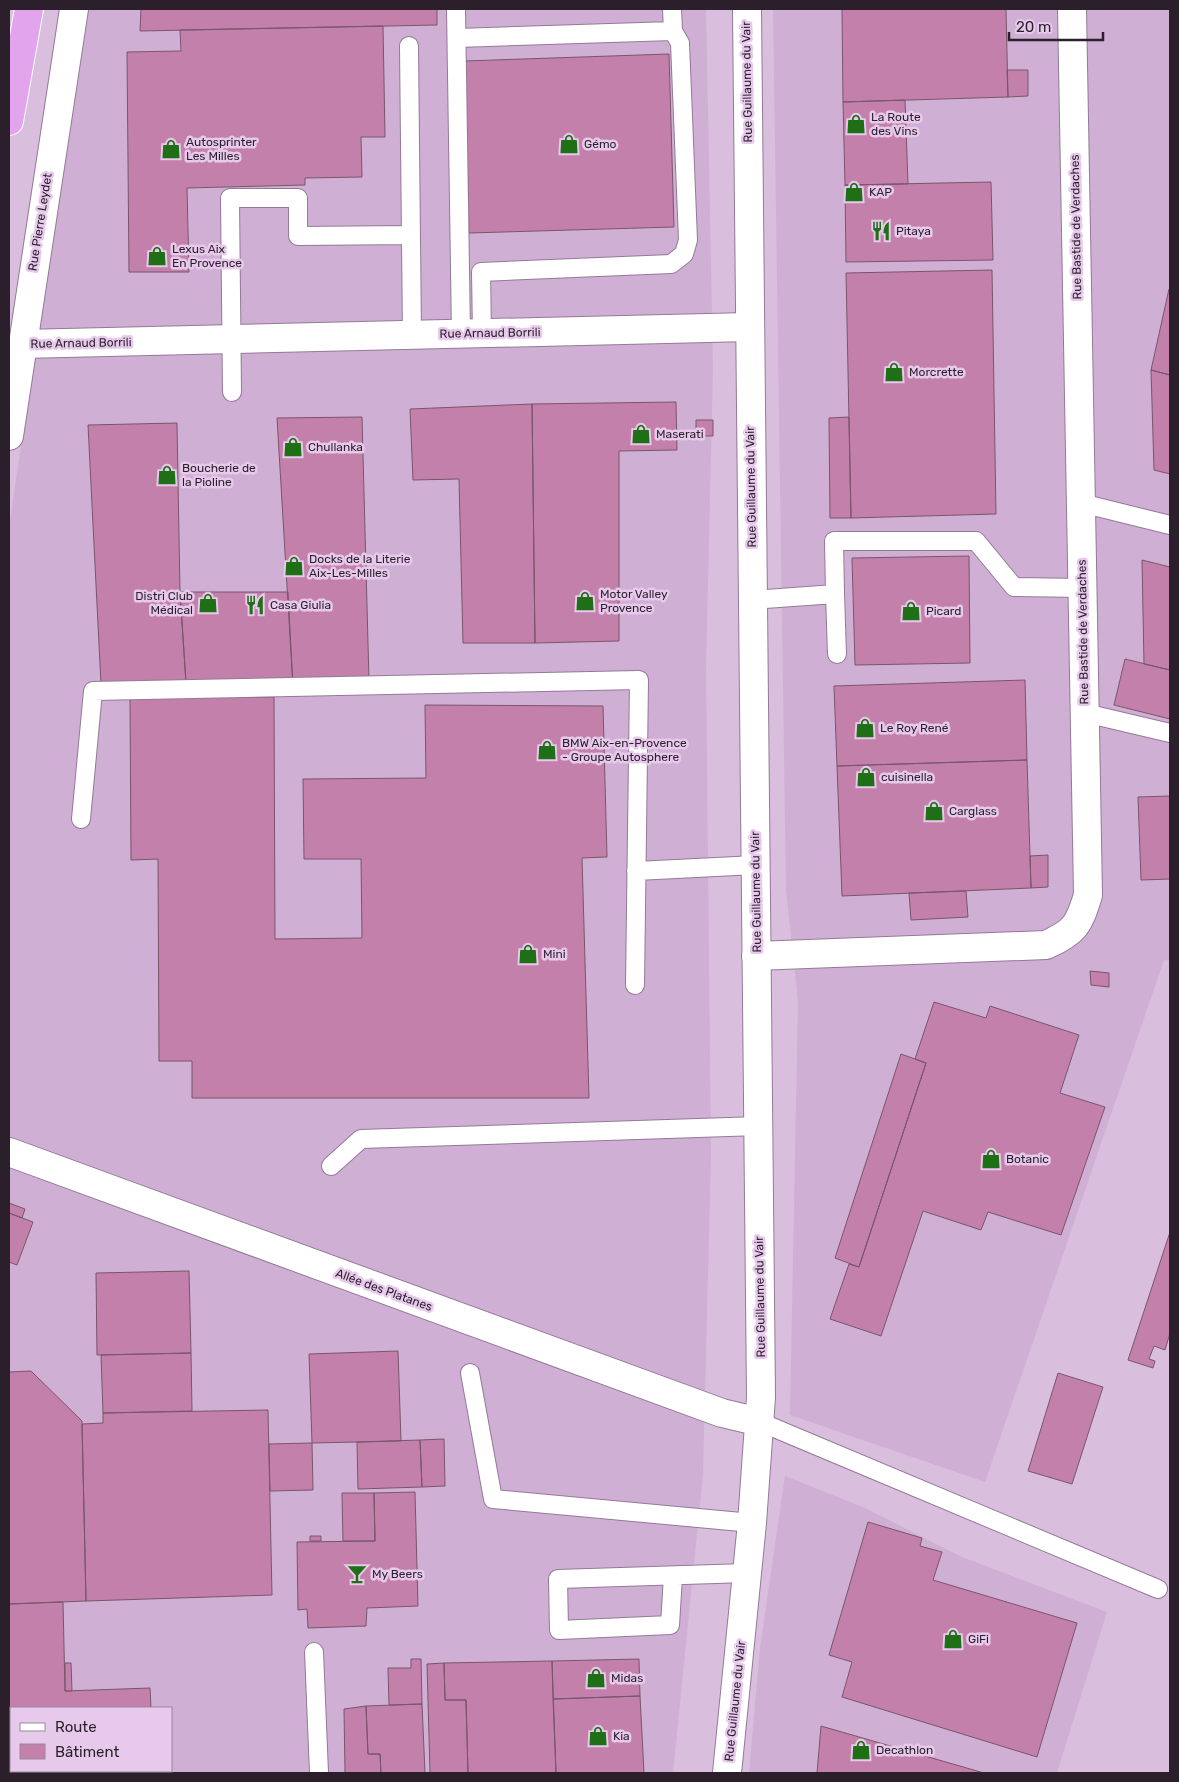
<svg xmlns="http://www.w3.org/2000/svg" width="1179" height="1782" font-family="Rubik,sans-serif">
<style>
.built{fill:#d0afd5;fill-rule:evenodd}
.building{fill:#c380aa;stroke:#78566b}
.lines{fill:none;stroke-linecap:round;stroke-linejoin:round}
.service-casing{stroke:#937a97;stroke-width:20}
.minor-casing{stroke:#937a97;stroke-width:30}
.secondary-casing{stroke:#937a97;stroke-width:30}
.trunk-casing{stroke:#fff;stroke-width:30}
.service{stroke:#fff;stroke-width:18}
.minor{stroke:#fff;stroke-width:28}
.secondary{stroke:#fff;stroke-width:28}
.trunk{stroke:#e2a4ec;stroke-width:28}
.labels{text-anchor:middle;stroke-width:5;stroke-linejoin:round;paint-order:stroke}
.street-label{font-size:12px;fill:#2a1f2b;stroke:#e7caeb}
.poi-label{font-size:12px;fill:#2a1f2b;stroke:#e7caeb;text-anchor:start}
</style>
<rect width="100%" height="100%" fill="#d9bede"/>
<!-- built -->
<path class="built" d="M59,9H706L713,368L706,668L711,1154L703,1474L673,1773H9V527L25,419L31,200ZM11,1708H171V1771H11Z
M773,9H1170V961L1164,960L985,1482L790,1415L798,1001L786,890Z
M785,1476L865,1508L962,1557L1107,1612L1057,1773H749L760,1648Z"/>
<!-- building -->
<path class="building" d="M141,9H437V25L140,31Z
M842,9H1006L1008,97L843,102Z
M383,26L385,137H361L362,177L305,178V185L187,188L189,272H129L127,52L181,51L180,30Z
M669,54L674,227L469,233L465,61Z
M1007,70H1028V96L1008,97Z
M905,100L908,184L845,185L843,102Z
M991,182L993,260L846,262L845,185Z
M992,270L996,514L851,518L846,273Z
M1169,289H1170V375L1151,370Z
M1151,370L1170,375V474L1154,470Z
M676,402L677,450L619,451V641L535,643L532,404Z
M532,404L535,643H463L459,479L413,480L410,409Z
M362,417L369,681L293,687L277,418Z
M849,417L851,518H830L829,418Z
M696,420H713V436H696Z
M177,423L180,592L186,683L101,684L88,425Z
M969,556L970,663L855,665L852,558Z
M1142,560L1170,567V670L1144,664Z
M180,592H288L293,687L186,683Z
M1125,659L1170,670V719L1114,705Z
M1025,680L1027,760L837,766L834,686Z
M274,697L275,939L362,938L361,859H304L303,779L426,778L425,705L603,706L607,857L582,858L589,1098H192V1061H159L158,859L131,860L130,698Z
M1027,760L1031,888L842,896L837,766Z
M1170,796V879L1141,880L1138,797Z
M1048,855V887L1031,888L1030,856Z
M966,891L968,917L911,920L909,893Z
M1090,971L1109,973V987L1091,985Z
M934,1002L986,1018L990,1006L1079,1035L1060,1093L1105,1107L1061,1235L988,1212L981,1230L923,1211L881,1336L830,1319L849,1264L859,1267L926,1063L915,1059Z
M901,1054L926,1063L859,1267L835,1258Z
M9,1203L25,1209L22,1218L9,1213Z
M9,1213L33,1222L17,1265L9,1262Z
M1170,1232V1333L1165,1350L1154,1346L1149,1359L1155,1361L1153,1368L1128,1360Z
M189,1271L191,1353L97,1355L96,1273Z
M398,1351L401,1441L312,1443L309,1354Z
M191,1353L192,1411L103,1413L101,1355Z
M31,1371L82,1421L86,1601L9,1604V1372Z
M1058,1373L1103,1387L1072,1484L1028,1471Z
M268,1410L272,1595L86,1601L82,1424L103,1423V1413Z
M444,1439L445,1486L422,1487L420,1440Z
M420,1440L422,1487L358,1489L357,1442Z
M312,1443L313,1490L270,1491L269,1444Z
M415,1492L418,1606L367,1608L366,1626L308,1628L307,1609L298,1610L297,1542L375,1541L374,1493Z
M342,1493H374L375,1541H343Z
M868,1522L922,1538L920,1546L942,1552L933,1580L1077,1623L1037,1757L842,1697L852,1662L829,1655Z
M310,1536H321V1541H310Z
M63,1602L65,1691L150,1688L151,1708H11V1771H153V1773H9V1604Z
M411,1659H421L422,1704L389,1705L388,1668H411Z
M639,1659L640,1696L553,1699L552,1661Z
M552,1661L556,1773H468L466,1700H445L444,1663Z
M65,1663H71L72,1691H65Z
M444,1663L445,1700H466L468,1773H430L427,1664Z
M640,1696L644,1773H556L553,1699Z
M422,1704L425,1773H381L380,1754H368L366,1706Z
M366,1706L368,1754H380L381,1773H345L344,1709Z
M821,1726L984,1773H817Z"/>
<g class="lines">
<defs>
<path id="service" d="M456,9L461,334
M457,38L673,31
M409,46L412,335
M482,334L481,272L671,264L684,254L688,240L680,43L673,31L672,9
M232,392L230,198H298V236L411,235
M1081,503L1170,525
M835,594L837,654
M753,600L835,594L834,541H976L1014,587L1083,588
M1085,713L1170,733
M81,819L93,691L639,680L635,985
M636,871L756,865
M331,1166L361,1139L759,1126
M470,1373L493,1499L752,1523
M760,1422L1158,1589
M673,1576L670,1625L559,1630L558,1579L747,1573
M314,1652L319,1773"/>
<path id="minor" d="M22,344L750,327
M9,436L74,9
M756,956L1046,945C1075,932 1079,925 1088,895L1072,9
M9,1152L722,1413L760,1422"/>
<path id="secondary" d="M727,1773L752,1523L761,1397L747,9"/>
<path id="trunk" d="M9,121L29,9"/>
</defs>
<!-- service casing -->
<use href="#service" class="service-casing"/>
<!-- minor casing -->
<use href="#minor" class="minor-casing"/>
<!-- secondary casing -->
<use href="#secondary" class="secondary-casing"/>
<!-- trunk casing -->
<use href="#trunk" class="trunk-casing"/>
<!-- service -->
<use href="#service" class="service"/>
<!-- minor -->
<use href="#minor" class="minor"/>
<!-- secondary -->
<use href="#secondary" class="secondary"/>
<!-- trunk -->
<use href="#trunk" class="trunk"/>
</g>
<!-- icons -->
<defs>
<symbol id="shop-bare" viewBox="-9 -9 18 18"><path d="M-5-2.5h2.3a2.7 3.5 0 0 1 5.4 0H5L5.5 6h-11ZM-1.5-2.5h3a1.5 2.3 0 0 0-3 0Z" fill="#1e6f16" stroke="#e7caeb" stroke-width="2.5" paint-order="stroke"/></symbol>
<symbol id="restaurant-bare" viewBox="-9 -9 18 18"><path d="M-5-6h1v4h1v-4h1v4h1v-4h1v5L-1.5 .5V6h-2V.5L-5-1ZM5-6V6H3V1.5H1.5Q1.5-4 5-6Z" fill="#1e6f16" stroke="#e7caeb" stroke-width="2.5" paint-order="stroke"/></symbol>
<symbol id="bar-bare" viewBox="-9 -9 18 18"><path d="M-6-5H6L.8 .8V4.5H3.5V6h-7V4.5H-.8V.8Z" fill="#1e6f16" stroke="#e7caeb" stroke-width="2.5" paint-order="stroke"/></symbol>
</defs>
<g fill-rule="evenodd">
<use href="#shop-bare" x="842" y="110" width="28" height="28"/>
<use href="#shop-bare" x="555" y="130" width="28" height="28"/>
<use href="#shop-bare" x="157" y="135" width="28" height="28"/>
<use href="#shop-bare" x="840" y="178" width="28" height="28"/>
<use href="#restaurant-bare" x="867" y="217" width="28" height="28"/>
<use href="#shop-bare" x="143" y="242" width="28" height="28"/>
<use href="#shop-bare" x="880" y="358" width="28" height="28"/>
<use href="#shop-bare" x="627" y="420" width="28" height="28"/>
<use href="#shop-bare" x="279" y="433" width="28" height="28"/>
<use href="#shop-bare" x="153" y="461" width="28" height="28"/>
<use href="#shop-bare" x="280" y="552" width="28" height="28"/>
<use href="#shop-bare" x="571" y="587" width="28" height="28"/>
<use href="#shop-bare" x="194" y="589" width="28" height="28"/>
<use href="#restaurant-bare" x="241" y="591" width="28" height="28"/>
<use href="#shop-bare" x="897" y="597" width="28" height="28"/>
<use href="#shop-bare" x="851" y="714" width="28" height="28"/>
<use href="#shop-bare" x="533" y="736" width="28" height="28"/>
<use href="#shop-bare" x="852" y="763" width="28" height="28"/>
<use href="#shop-bare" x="920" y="797" width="28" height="28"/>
<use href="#shop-bare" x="514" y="940" width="28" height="28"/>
<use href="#shop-bare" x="977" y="1145" width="28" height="28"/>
<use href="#bar-bare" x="343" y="1560" width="28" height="28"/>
<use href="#shop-bare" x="939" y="1625" width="28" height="28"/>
<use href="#shop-bare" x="582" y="1664" width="28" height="28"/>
<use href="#shop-bare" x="584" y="1722" width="28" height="28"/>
<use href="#shop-bare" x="847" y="1736" width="28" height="28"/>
</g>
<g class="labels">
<!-- street labels -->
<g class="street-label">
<text transform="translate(747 82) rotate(-91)" y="4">Rue Guillaume du Vair</text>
<text transform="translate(40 222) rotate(-81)" y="4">Rue Pierre Leydet</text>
<text transform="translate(1076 227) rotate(-91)" y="4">Rue Bastide de Verdaches</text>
<text transform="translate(490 333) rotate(-1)" y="4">Rue Arnaud Borrili</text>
<text transform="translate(81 343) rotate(-1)" y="4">Rue Arnaud Borrili</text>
<text transform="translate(751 487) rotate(-91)" y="4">Rue Guillaume du Vair</text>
<text transform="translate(1083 632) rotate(-91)" y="4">Rue Bastide de Verdaches</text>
<text transform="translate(756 892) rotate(-91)" y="4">Rue Guillaume du Vair</text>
<text transform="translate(384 1290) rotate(20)" y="4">Allée des Platanes</text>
<text transform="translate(760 1297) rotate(-91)" y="4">Rue Guillaume du Vair</text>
<text transform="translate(735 1701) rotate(-84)" y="4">Rue Guillaume du Vair</text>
</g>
<!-- poi labels -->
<g class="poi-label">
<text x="871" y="121">La Route<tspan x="871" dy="14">des Vins</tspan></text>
<text x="186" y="146">Autosprinter<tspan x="186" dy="14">Les Milles</tspan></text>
<text x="584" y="148">Gémo</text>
<text x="869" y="196">KAP</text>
<text x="896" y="235">Pitaya</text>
<text x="172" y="253">Lexus Aix<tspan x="172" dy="14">En Provence</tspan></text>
<text x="909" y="376">Morcrette</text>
<text x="656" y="438">Maserati</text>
<text x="308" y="451">Chullanka</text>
<text x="182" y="472">Boucherie de<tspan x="182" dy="14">la Pioline</tspan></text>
<text x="309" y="563">Docks de la Literie<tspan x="309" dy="14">Aix-Les-Milles</tspan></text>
<text x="600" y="598">Motor Valley<tspan x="600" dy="14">Provence</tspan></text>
<text x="193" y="600" text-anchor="end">Distri Club<tspan x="193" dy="14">Médical</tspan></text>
<text x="270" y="609">Casa Giulia</text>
<text x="926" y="615">Picard</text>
<text x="880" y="732">Le Roy René</text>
<text x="562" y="747">BMW Aix-en-Provence<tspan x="562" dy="14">- Groupe Autosphere</tspan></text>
<text x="881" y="781">cuisinella</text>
<text x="949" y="815">Carglass</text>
<text x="543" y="958">Mini</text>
<text x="1006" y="1163">Botanic</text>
<text x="372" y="1578">My Beers</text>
<text x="968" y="1643">GiFi</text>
<text x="611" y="1682">Midas</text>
<text x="613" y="1740">Kia</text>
<text x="876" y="1754">Decathlon</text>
</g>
</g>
<!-- border -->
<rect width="1179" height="1782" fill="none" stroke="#2a1f2b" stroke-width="20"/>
<!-- legend -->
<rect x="10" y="1707" width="162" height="65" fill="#e7caeb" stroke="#9b869e"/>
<rect x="20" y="1723" width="25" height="8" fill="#ffffff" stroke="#9b869e"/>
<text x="55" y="1732" font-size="15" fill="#2a1f2b">Route</text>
<rect x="20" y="1744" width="25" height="15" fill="#c380aa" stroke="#9b869e"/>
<text x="55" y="1757" font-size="15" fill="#2a1f2b">Bâtiment</text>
<!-- scale -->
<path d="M1009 32v8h94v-8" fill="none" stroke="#2a1f2b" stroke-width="2.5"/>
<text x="1016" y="32" font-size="15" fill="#2a1f2b" stroke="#e7caeb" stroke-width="4" paint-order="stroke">20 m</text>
</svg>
